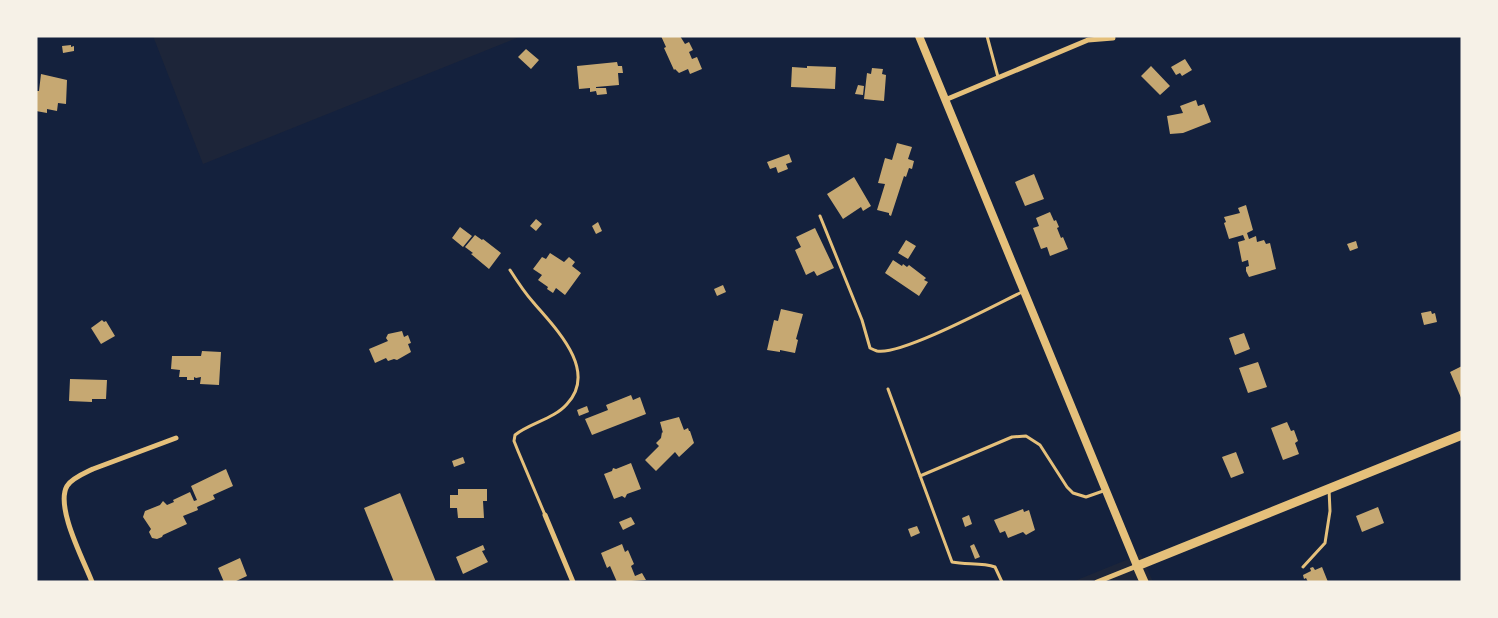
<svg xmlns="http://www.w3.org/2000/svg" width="1498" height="618" font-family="Manrope,sans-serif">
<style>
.green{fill:#1d2539}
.building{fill:#c6a872}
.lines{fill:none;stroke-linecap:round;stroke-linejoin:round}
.service{stroke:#e5c07b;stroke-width:3}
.minor{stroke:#e5c07b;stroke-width:5}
.tertiary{stroke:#e5c07b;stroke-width:8}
.secondary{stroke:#e5c07b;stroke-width:9}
</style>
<rect width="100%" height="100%" fill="#14213d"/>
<!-- green -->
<path class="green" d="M153,36H522L203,164Z
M1141,554L1153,582H1072Z"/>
<!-- building -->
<path class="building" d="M661,36H680L685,44L689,42L693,50L689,52L692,59L697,57L702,69L690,74L688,69L679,73L675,69L674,70L664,48L666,47Z
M71,45V47L74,46V51L63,53L62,46Z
M526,49L539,60L531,69L518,57Z
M1185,59L1192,70L1182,76L1180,73L1176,75L1171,67Z
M617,62L618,66H622L623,73H618L619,85L596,87V88H606L607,94L597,95L596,91L590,92V88L579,89L577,66Z
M807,66L836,67L835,89L791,87L792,67L807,68Z
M1151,66L1170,86L1160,95L1141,76Z
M872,68L883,69L882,74L886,75L884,101L864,99L867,73L871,74Z
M41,74L67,80L66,104L58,103L57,111L47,109V113L36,111V91H39Z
M858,85L864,86L863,95L855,94Z
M1196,100L1198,106L1204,104L1211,122L1183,133L1170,134L1167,116L1183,113L1180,106Z
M897,143L912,147L908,159L914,161L912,169L909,168L906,177L904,176L891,216L889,215V213L877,210L885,184L878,183L885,158L892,160Z
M789,154L792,162L786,164L788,169L778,173L776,167L770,169L767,162Z
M1034,174L1044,199L1025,206L1015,182Z
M854,177L871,206L863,211L861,207L843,219L827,194Z
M1246,205L1253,230L1247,233L1249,239L1256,236L1257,242L1264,240L1266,244L1270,243L1276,269L1249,277L1246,271V267L1249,266L1248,260L1242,262L1238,242L1245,240L1243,235L1229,239L1224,223L1226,222L1224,217L1240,213L1238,208Z
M1050,212L1054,221L1056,220L1059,227L1057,228L1061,238L1063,237L1068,249L1050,256L1047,247L1041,249L1033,228L1039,226L1036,218Z
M536,219L542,224L536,231L530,226Z
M598,222L602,231L596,234L592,226Z
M460,227L472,236L463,247L452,238Z
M815,228L834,268L817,276L814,271L806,275L795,250L801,247L796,237Z
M475,235L482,240L483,239L501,253L489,269L471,254L473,253L465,247Z
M906,240L916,246L908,259L898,253Z
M1356,241L1358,248L1350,251L1347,244Z
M550,253L564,262L569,257L575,262L572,266L581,273L565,295L556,288L553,293L547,289L548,287L538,280L542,275L533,269L542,257L546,259Z
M893,260L902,266L903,264L907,267L909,265L926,278L924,280L928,282L919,296L885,273Z
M723,285L726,292L717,296L714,289Z
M781,309L803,314L796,339L798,340L795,353L780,350V352L767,350L774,320L778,321Z
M1431,311L1432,314L1435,313L1437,322L1424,325L1421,313Z
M102,320L104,322L106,321L115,336L101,344L91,328Z
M402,331L404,337L408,335L411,343L408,344L411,352L397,360L394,359L388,361L386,358L375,363L369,349L388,341L386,338L388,334Z
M1244,333L1250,349L1235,355L1229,338Z
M202,351L221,352L219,385L200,384L201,377L196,378L194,377V380H187V377H179L180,370L171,369L172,356H201Z
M1258,362L1267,387L1248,393L1239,368Z
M1462,366V400L1450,372Z
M70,379L107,380L106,399H92V402L69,401Z
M631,395L633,400L640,397L646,414L592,435L585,419L608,410L606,405Z
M587,406L589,412L579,416L577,410Z
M679,417L684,430L688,428L689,431H690L694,443L679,457L675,452L656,471L645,460L659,446L656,443L661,438L662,432L663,433L660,422Z
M1287,422L1291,431L1294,430L1298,441L1295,443L1299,454L1283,460L1271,428Z
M1236,452L1244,473L1231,478L1222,457Z
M463,457L465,463L454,467L452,461Z
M631,463L641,489L627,494L625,498L622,496L614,499L604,474L612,471L613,468L616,469Z
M226,469L233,486L213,495L215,499L197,507L198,510L183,516L187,524L163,535L162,537L157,539L152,538L149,532L151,529L143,517L145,511L160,505L163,501L167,505L174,502L173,500L190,492L194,501L197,500L191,486Z
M458,489H487V501H483L484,518H458L457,508H450V495H458Z
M400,493L436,582H394L364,508Z
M1378,507L1384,523L1362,532L1356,516Z
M1023,509L1024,512L1029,510L1035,530L1026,535L1023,532L1008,538L1005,531L1000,533L994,520Z
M969,515L972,524L965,527L962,518Z
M631,517L635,524L623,530L619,522Z
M917,526L920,533L911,537L908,529Z
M622,544L625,552L628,550L634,564L631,566L635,576L642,573L646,580L617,582L610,566L607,568L601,553Z
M974,544L980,557L975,559L970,546Z
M483,545L485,550L482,551L488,562L463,574L456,557Z
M240,558L247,576L234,582H224L218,568Z
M1313,567L1315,570L1322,567L1328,582H1308L1306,578L1304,579L1303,575L1311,571L1310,568Z"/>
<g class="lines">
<!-- service -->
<path class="service" d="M987,36L998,77
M820,216L862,320L870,348C872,349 874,350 877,351C901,356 997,304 1024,291
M510,270C517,281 524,292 533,302C554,327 599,370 567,404C554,419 530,423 515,435L514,441L518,451L545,515
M888,389L952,562C966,565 982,562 995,567L1002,582
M920,476L1012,437L1026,436L1040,445L1067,487L1073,493L1086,497L1106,490
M1303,567L1325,543L1330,511L1329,489"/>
<!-- minor -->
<path class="minor" d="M945,100L1088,40L1113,38
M545,515L573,582
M92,582C84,561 55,507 67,486C72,478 85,473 93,469L176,438
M1097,582L1137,566"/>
<!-- tertiary -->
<path class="tertiary" d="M919,36L1137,566"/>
<!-- secondary -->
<path class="secondary" d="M1144,582L1137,566L1462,435"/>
</g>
<!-- border -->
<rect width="1498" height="618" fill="none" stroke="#f6f1e7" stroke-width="75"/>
</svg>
